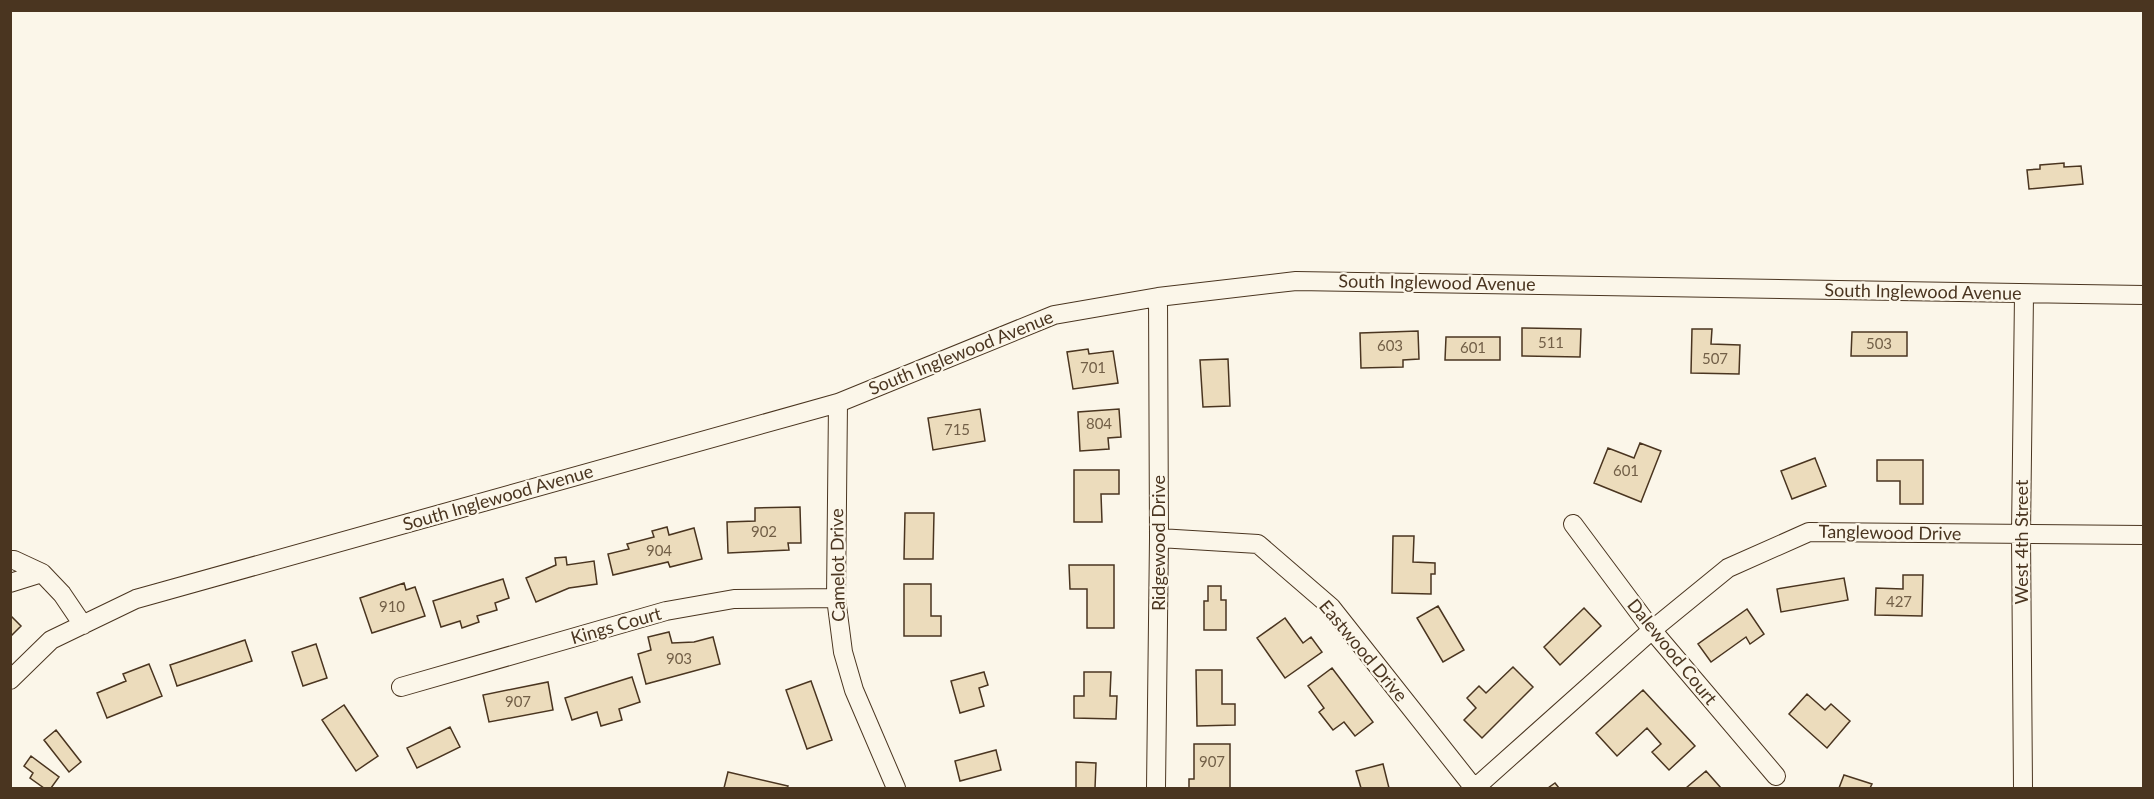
<svg xmlns="http://www.w3.org/2000/svg" width="2154" height="799" font-family="Lato,sans-serif">
<style>
.building{fill:#ecdcbc;stroke:#4a3520;stroke-width:1.5}
.lines{fill:none;stroke-linecap:round;stroke-linejoin:round}
.minor-casing{stroke:#4a3520;stroke-width:20}
.minor{stroke:#fbf6e9;stroke-width:18}
.labels{text-anchor:middle;stroke-width:4.5;stroke-linejoin:round;paint-order:stroke}
.number-label{font-size:15px;fill:#725f47}
.street-label{font-size:18px;fill:#4a3520;stroke:#fbf6e9}
</style>
<rect width="100%" height="100%" fill="#fbf6e9"/>
<!-- building -->
<path class="building" d="M2064,163V167L2081,166L2083,184L2029,189L2027,170L2040,169V165Z
M1522,328L1581,329L1580,357L1522,356Z
M1692,329H1712L1711,344L1740,345L1739,374L1691,373Z
M1418,331L1419,359L1403,360V367L1361,368L1360,333Z
M1852,332H1907V356H1851Z
M1446,337H1500V360H1445Z
M1088,349L1089,354L1113,351L1118,383L1073,389L1067,352Z
M1228,359L1230,406L1203,407L1200,360Z
M980,409L985,441L933,450L928,418Z
M1119,409L1121,437L1108,438L1109,449L1080,451L1078,412Z
M1640,443L1661,451L1641,502L1594,483L1608,448L1634,458Z
M1815,458L1826,486L1792,499L1781,471Z
M1877,460H1923V504H1900V481H1877Z
M1074,470H1119V494H1101L1102,522H1074Z
M800,507L801,543H788L789,550L728,553L727,522L755,521V508Z
M905,513H934L933,559H904Z
M667,527L669,535L694,528L702,559L670,567L668,562L613,575L608,554L629,549L627,544L654,537L652,531Z
M1393,536H1414L1413,562L1435,563V574H1431V594L1392,593Z
M566,557L567,565L594,561L597,584L569,588L536,602L526,578L556,565L555,558Z
M1069,565H1114V628H1087V589H1070Z
M1903,575H1923L1922,616L1875,615L1876,588L1903,589Z
M1844,578L1848,600L1781,612L1777,589Z
M503,579L509,598L495,603L497,610L477,616L479,622L462,628L460,621L441,627L433,601Z
M404,583L406,590L415,587L425,616L372,633L360,598Z
M904,584H931V616H941V636H904Z
M1208,586H1221V600H1226V630H1204V601H1208Z
M1438,606L1464,650L1443,662L1417,618Z
M1584,608L1601,626L1560,665L1544,647Z
M1747,609L1764,634L1750,644L1746,637L1711,662L1698,644Z
M10,615L21,626L10,637Z
M1285,618L1303,643L1311,637L1322,652L1285,678L1257,638Z
M669,632L672,643L694,642L713,637L720,664L646,684L638,654L651,650L648,637Z
M245,640L252,661L177,686L170,665Z
M316,644L327,678L303,686L292,652Z
M149,664L162,696L107,718L97,693L126,681L123,674Z
M1513,667L1533,687L1482,738L1464,720L1476,708L1467,698L1479,686L1486,693Z
M1332,668L1373,722L1355,736L1344,722L1333,730L1319,712L1324,708L1308,686Z
M1196,670H1222V704H1235V725L1197,726Z
M984,672L988,685L979,688L984,706L960,713L951,681Z
M1084,672H1111L1110,696H1117L1116,719L1074,718V696H1084Z
M632,677L640,702L619,709L622,720L601,726L597,712L572,720L565,698Z
M811,681L832,740L807,749L786,690Z
M548,682L553,710L489,722L483,695Z
M1643,690L1695,746L1669,770L1652,752L1661,744L1647,728L1617,756L1596,733Z
M1807,694L1825,710L1831,704L1850,721L1827,748L1789,714Z
M344,705L378,756L356,771L322,720Z
M450,727L460,747L417,768L407,748Z
M56,730L81,762L69,772L44,740Z
M1194,744H1230V788H1189V779H1194Z
M996,750L1001,770L960,781L955,761Z
M31,756L59,777L51,788H44L30,778L33,773L24,766Z
M1076,762L1096,763L1095,788H1076Z
M1383,764L1389,788H1361L1356,771Z
M1706,771L1721,788H1686Z
M728,772L788,786L787,788H724Z
M1844,775L1872,784L1870,788H1839Z
M1555,783L1559,788H1548Z"/>
<g class="lines">
<defs>
<path id="minor" d="M838,403L836,598L843,652L854,690L896,788
M1573,524L1652,630L1776,776
M1159,538L1258,544L1331,607L1474,788
M10,560H14L42,573L62,594L83,625
M10,583L42,573
M10,680L51,640L136,599L838,403L1054,315L1158,297L1296,281L2144,295
M401,687L666,611L734,599L836,598
M1156,788L1159,538L1158,297
M1475,788L1652,630L1728,568L1809,532L2144,535
M2023,788L2021,534L2024,295"/>
</defs>
<!-- minor casing -->
<use href="#minor" class="minor-casing"/>
<!-- minor -->
<use href="#minor" class="minor"/>
</g>
<g class="labels">
<!-- number labels -->
<g class="number-label">
<text x="1551" y="348">511</text>
<text x="1879" y="349">503</text>
<text x="1390" y="351">603</text>
<text x="1473" y="353">601</text>
<text x="1715" y="364">507</text>
<text x="1093" y="373">701</text>
<text x="1099" y="429">804</text>
<text x="957" y="435">715</text>
<text x="1626" y="476">601</text>
<text x="764" y="537">902</text>
<text x="659" y="556">904</text>
<text x="1899" y="607">427</text>
<text x="392" y="612">910</text>
<text x="679" y="664">903</text>
<text x="518" y="707">907</text>
<text x="1212" y="767">907</text>
</g>
<!-- street labels -->
<g class="street-label">
<text transform="translate(1437 283) rotate(1)" y="6">South Inglewood Avenue</text>
<text transform="translate(1923 292) rotate(1)" y="6">South Inglewood Avenue</text>
<text transform="translate(961 353) rotate(-22)" y="6">South Inglewood Avenue</text>
<text transform="translate(498 498) rotate(-16)" y="6">South Inglewood Avenue</text>
<text transform="translate(1890 533) rotate(1)" y="6">Tanglewood Drive</text>
<text transform="translate(2022 542) rotate(-90)" y="6">West 4th Street</text>
<text transform="translate(1159 543) rotate(-90)" y="6">Ridgewood Drive</text>
<text transform="translate(838 565) rotate(-91)" y="6">Camelot Drive</text>
<text transform="translate(616 626) rotate(-16)" y="6">Kings Court</text>
<text transform="translate(1363 651) rotate(50)" y="6">Eastwood Drive</text>
<text transform="translate(1672 652) rotate(51)" y="6">Dalewood Court</text>
</g>
</g>
<!-- border -->
<rect width="2154" height="799" fill="none" stroke="#4a3520" stroke-width="24"/>
</svg>
